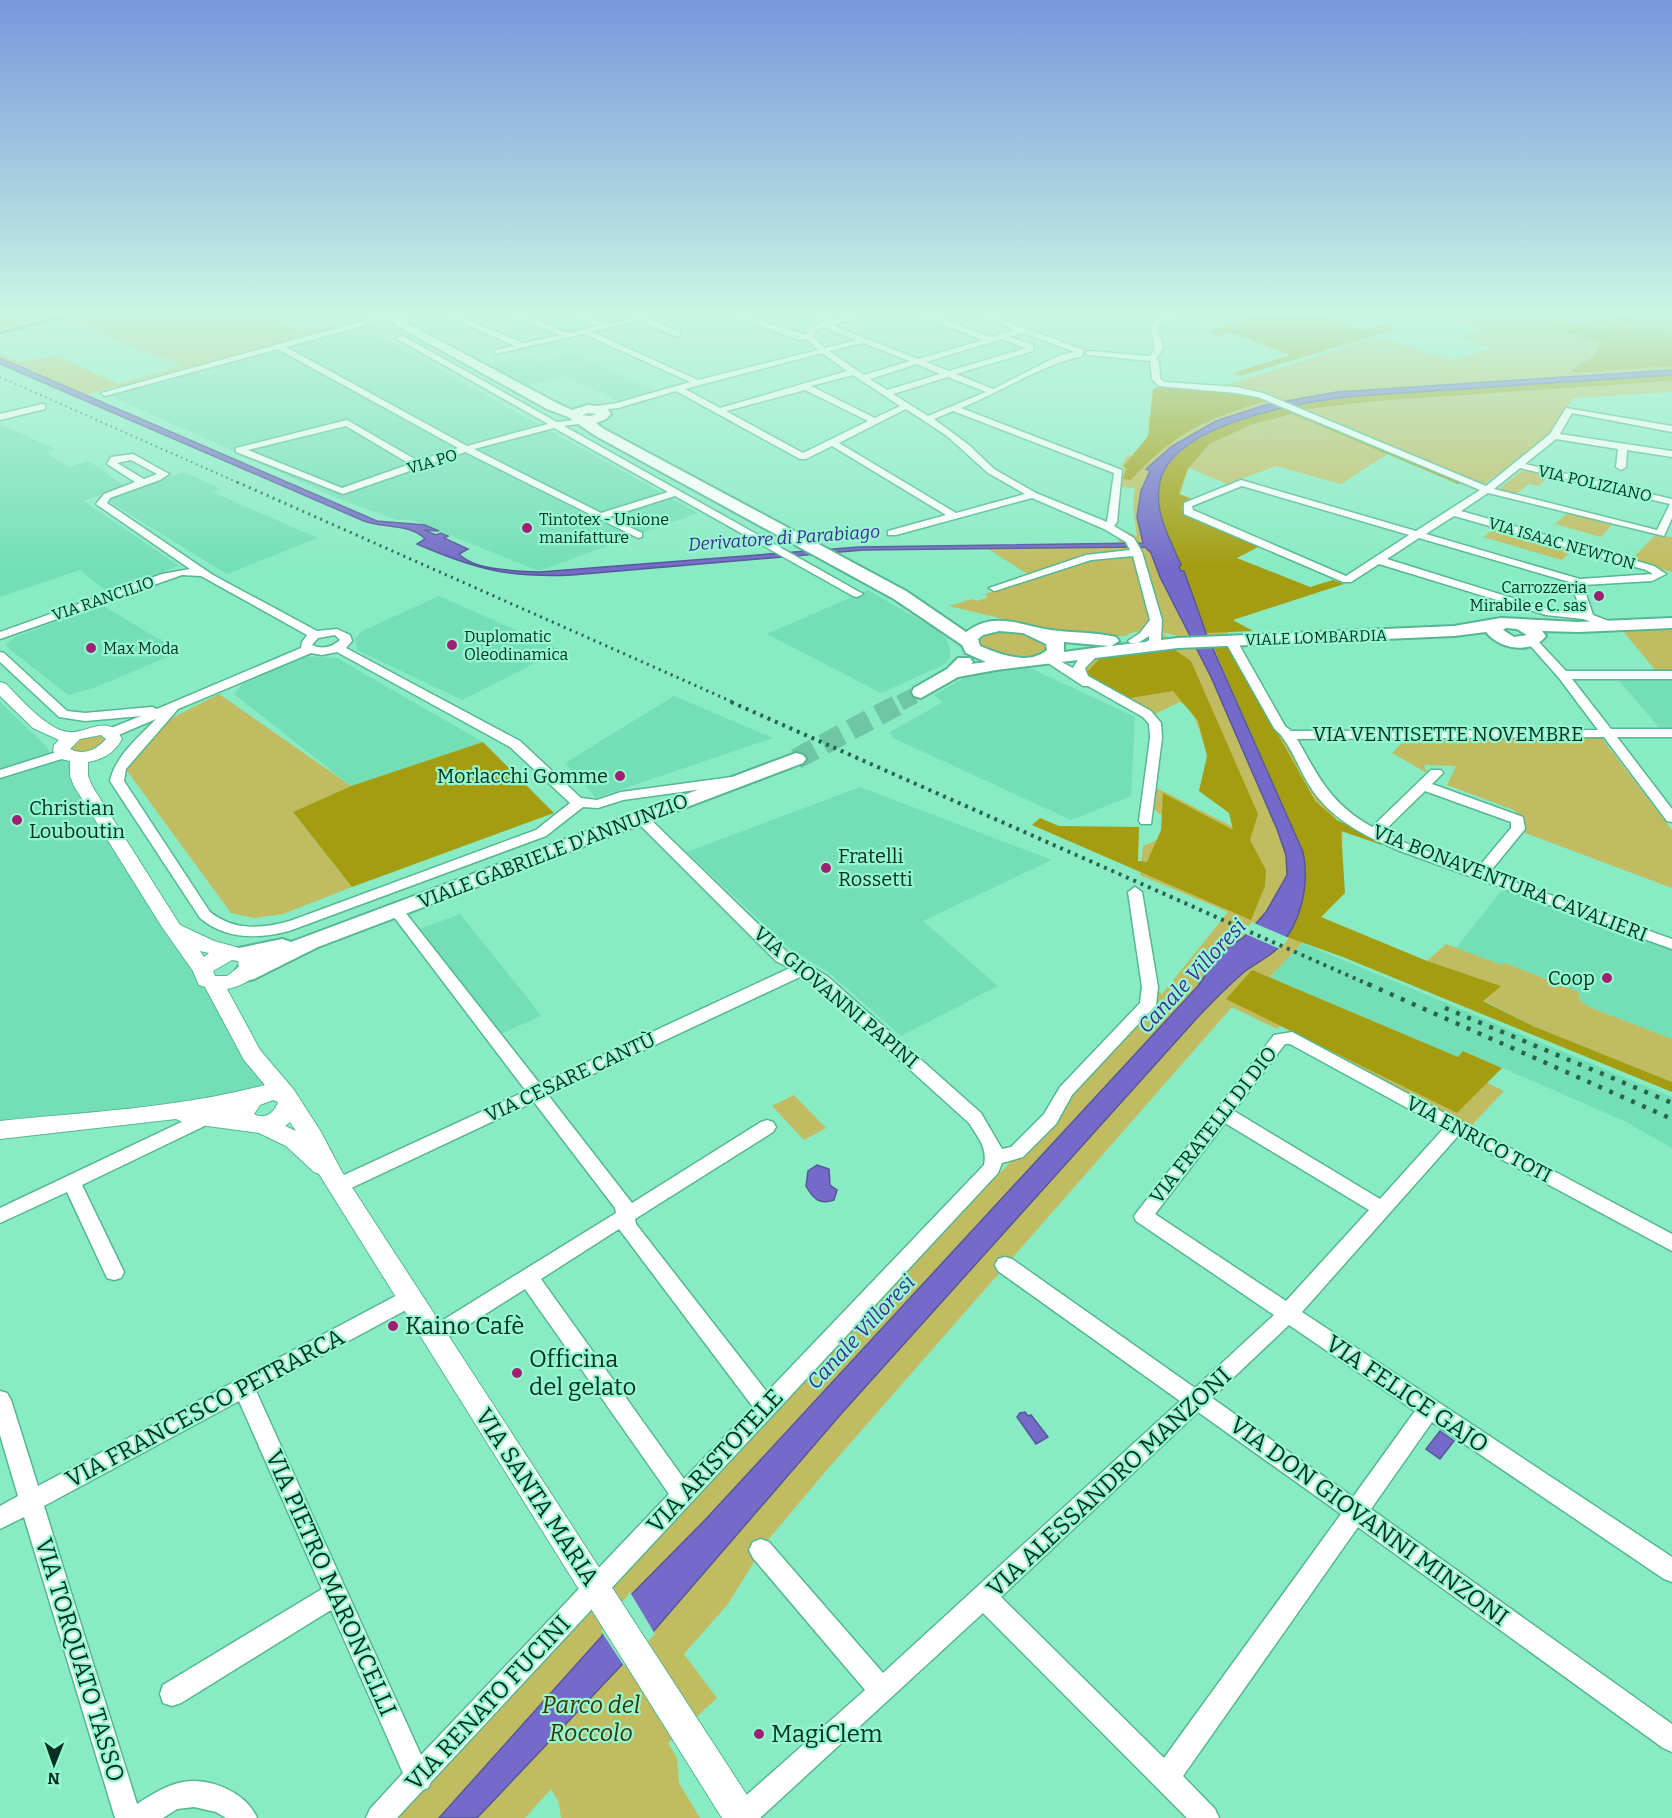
<svg xmlns="http://www.w3.org/2000/svg" width="1672" height="1818" font-family="Bitter,serif">
<style>
.built{fill:#74dfb6}
.green{fill:#c1bc61}
.forest{fill:#a49d11}
.water{fill:#756ac9;stroke:#535997;stroke-width:1.5}
.pier{fill:#89ebc4}
.lines{fill:none;stroke-linecap:round;stroke-linejoin:round}
.stream{stroke:#535997;stroke-width:2}
.secondary-tunnel-far1{stroke:#6ec6a4;stroke-width:16;stroke-dasharray:16 8;stroke-linecap:butt}
.secondary-tunnel{stroke:#6ec6a4;stroke-width:21;stroke-dasharray:21 10;stroke-linecap:butt}
.minor-casing{stroke:#55b792;stroke-width:3}
.tertiary-casing{stroke:#55b792;stroke-width:2}
.secondary-casing{stroke:#55b792;stroke-width:4}
.minor{fill:#fff;fill-rule:evenodd}
.tertiary{fill:#fff;fill-rule:evenodd}
.secondary{fill:#fff;fill-rule:evenodd}
.rail-far3{stroke:#28634f;stroke-width:2;stroke-dasharray:1.5 4;stroke-linecap:butt}
.rail-far2{stroke:#28634f;stroke-width:3;stroke-dasharray:2 4.5;stroke-linecap:butt}
.rail-far1{stroke:#28634f;stroke-width:4;stroke-dasharray:3 5;stroke-linecap:butt}
.rail{stroke:#28634f;stroke-width:4.5;stroke-dasharray:4 8;stroke-linecap:butt}
.poi-dot{fill:#9f2073;stroke:#96f8d0;stroke-width:2}
.labels{text-anchor:middle;stroke-width:4.5;stroke-linejoin:round;paint-order:stroke}
.far-street-label{font-size:16px;fill:#033022;stroke:#96f8d0}
.far-poi-label{font-size:16px;fill:#033022;stroke:#96f8d0;text-anchor:start}
.far-water-label{font-size:18px;font-style:italic;fill:#432899;stroke:#96f8d0}
.street-label{font-size:20px;fill:#033022;stroke:#96f8d0}
.poi-label{font-size:20px;fill:#033022;stroke:#96f8d0;text-anchor:end}
.water-label{font-size:21px;font-style:italic;fill:#432899;stroke:#96f8d0}
.near-poi-label{font-size:24px;fill:#033022;stroke:#96f8d0;text-anchor:start}
.near-street-label{font-size:24px;fill:#033022;stroke:#96f8d0}
.near-park-label{font-size:24px;font-style:italic;fill:#3b3803;stroke:#96f8d0}
</style>
<rect width="100%" height="100%" fill="#89ebc4"/>
<!-- built -->
<path class="built" d="M361,326L698,513L539,571L412,520H397L337,498L106,394Z
M574,354L657,392L622,403L566,376L526,386L489,367L526,357L538,362Z
M0,424L55,449L46,453L69,467L89,461L124,486L84,501L179,566L107,592L80,570L0,597Z
M184,472L221,489L212,492L318,538L227,574L108,501L113,496Z
M868,590L939,631L946,639L950,648V657L946,664L881,693L767,634Z
M439,596L561,650L462,700L357,650L355,639L362,631Z
M102,605L180,652L91,689L68,695L8,648L6,644L15,637Z
M303,656L337,658L483,742L351,786L234,694L245,681Z
M1028,667L1135,717L1131,796L1071,820L893,738L890,732L943,702L934,695L969,675Z
M1672,676V731H1662L1616,677Z
M674,696L773,738L596,798L565,763Z
M0,702L46,746L52,756L0,772Z
M67,757L77,771L282,1092L0,1129V775Z
M860,787L1052,860L923,921L998,986L901,1036L828,972L789,948L687,852Z
M1505,886L1672,945V1039L1589,1007L1579,999V992L1505,963L1502,965L1456,948Z
M460,914L530,1001L541,1016L496,1036L414,931Z
M1302,943L1672,1097V1148L1624,1121L1464,1051L1458,1058L1270,977Z"/>
<!-- green -->
<path class="green" d="M0,313H266L299,331L375,316L376,318L84,395L0,358V353L19,362L56,356L119,384L180,366L175,361L143,351L65,319L0,334Z
M1458,313H1672V392L1573,398L1550,435H1545L1535,447L1481,486L1395,449L1341,484L1276,466L1227,484L1189,468L1180,494L1194,499L1184,505L1182,513L1229,635L1225,633L1218,637L1219,645L1233,649L1319,798L1343,827L1340,894L1302,943L1270,977L1504,1091L1473,1124L1475,1129L1282,1025L1277,1029L1232,1007L826,1471L767,1541L728,1604L684,1654L717,1698L668,1743L677,1758L679,1783L700,1818H561L559,1803L551,1789L525,1818H386L964,1210L1040,1132L1139,1018L1153,986L1162,994L1228,912L1140,875L1143,846L1163,837L1165,818L1156,811L1152,804L1155,787L1235,828L1191,708L1180,702L1153,715L1093,682L1082,670L1092,658L1192,639C1181,638 1170,632 1160,633L1173,640H1142L1150,632H1134L1125,636H1092L1057,632L949,606L972,599L976,601L988,597L985,594L1034,578L988,549L1122,547L1114,531L1123,530L1137,536C1134,517 1132,506 1135,488L1120,487L1125,468L1121,466L1128,455L1145,461L1151,442L1148,421L1154,401V388L1220,387L1375,338L1384,339L1453,360L1493,348L1458,337L1481,329L1445,319V317Z
M1530,470L1549,475L1539,486L1529,484L1514,496L1503,493L1499,489L1521,471Z
M1567,513L1612,525L1601,537L1555,524Z
M1496,528L1572,550L1562,560L1483,537Z
M1654,536L1672,537V572L1631,560Z
M1672,629V672L1656,671L1623,631Z
M1001,631L1039,637L1052,648L1034,660L990,656L974,641L981,634Z
M219,694L351,786L293,812L352,887L283,914L254,918L231,913L125,768L168,720Z
M96,734L107,740L93,752H70L68,744L72,741Z
M1408,737H1601L1672,830V888L1523,832L1525,822L1514,810L1447,785L1456,766L1424,765L1427,773L1392,753Z
M1446,944L1502,965L1505,963L1579,992V999L1589,1007L1672,1039V1082L1533,1026L1483,1000L1500,986L1427,961Z
M794,1095L826,1128L804,1140L772,1106Z"/>
<!-- forest -->
<path class="forest" d="M1262,313H1309L1364,330L1387,324L1393,326L1394,330L1240,376L1233,373L1290,355L1232,333L1218,336L1206,332Z
M1623,313H1633L1627,327L1672,333V366L1572,373V370L1593,357L1601,342L1538,324L1557,318L1609,332Z
M1672,375V381L1375,401L1300,410L1291,406L1356,396Z
M1157,387L1249,393L1269,400C1206,419 1176,431 1131,480L1123,479L1126,468L1123,467L1148,436L1153,390Z
M1284,407L1464,483L1458,484L1292,414L1253,424L1209,444L1187,470L1179,494L1193,500L1183,505L1181,509L1264,544L1237,558L1310,587L1333,580L1344,584L1233,620L1253,631L1206,633L1184,571H1181L1179,565H1181C1172,544 1160,522 1159,499C1155,442 1242,418 1284,407Z
M1213,646H1226L1234,655L1315,801L1337,820L1383,843L1382,845L1341,831L1345,893L1321,917L1427,961L1501,986L1483,1001L1533,1026L1672,1082V1092L1343,957L1287,937C1301,910 1310,882 1303,852Z
M1175,650L1191,661L1258,814L1250,840L1266,870L1265,886L1251,920L1032,825L1040,818L1059,826L1139,827L1138,861L1147,862L1161,830L1163,793L1233,830L1229,813L1199,791L1207,756L1198,721L1173,691L1130,698L1089,678L1087,672L1100,658Z
M483,742L554,813L352,887L293,812L351,786Z
M1252,970L1458,1057L1463,1051L1502,1068L1457,1113L1226,999Z"/>
<!-- water -->
<path class="water" d="M0,358L377,521L425,525L439,531L424,530L436,535L441,533L448,536L444,538L468,549L459,554C475,571 518,571 540,572L859,547L1143,543L1137,517L1141,491L1150,471L1146,469L1172,446L1216,421L1265,405L1337,392L1672,370V375L1356,396C1306,401 1167,423 1159,487C1155,515 1171,541 1181,565L1179,567L1181,571H1184L1206,633L1303,852C1310,884 1301,924 1278,948C1268,958 1254,964 1244,972C1227,987 1212,1002 1197,1018L841,1414L652,1633L477,1818H439L601,1637L629,1597L705,1520L1198,986L1220,953L1244,937L1266,912L1287,875L1286,855L1277,829L1211,677L1160,577L1151,553L1145,547L863,550L572,575C508,578 475,569 417,544L425,539C412,524 382,528 364,521L0,364Z
M817,1165L829,1169L830,1185L837,1190L834,1200C820,1205 813,1199 806,1186L808,1171Z
M1025,1412L1028,1416L1031,1415L1048,1437L1036,1444L1017,1417L1020,1413Z
M1440,1431L1454,1441L1440,1459L1426,1449Z"/>
<!-- pier -->
<path class="pier" d="M1252,922L1289,938L1280,949L1243,933Z
M630,1592L655,1634L624,1666L601,1631Z"/>
<g class="lines">
<!-- stream -->
<path class="stream" d="M0,333L76,313"/>
<!-- secondary-tunnel-far1 -->
<path class="secondary-tunnel-far1" d="M900,703L921,692"/>
<!-- secondary-tunnel -->
<path class="secondary-tunnel" d="M796,759L903,702"/>
<defs>
<path id="minor" d="M376,313H384L380,321L286,347L467,446L548,424L396,338L403,336L557,422L593,418V422L564,426L863,594L857,597L853,596L675,496L609,517L642,533V537L638,538L465,452L343,494L236,452V448L347,420L418,461L458,448L278,349L105,396L101,393L359,322L374,318ZM346,426L410,464L342,488L248,450ZM554,428L668,492L601,513L474,449Z
M402,313H410L406,317L407,321L403,323L398,317Z
M439,313H449L524,343L560,335L506,313H516L568,333L598,326L567,313C582,313 595,324 608,323C627,322 645,313 665,313L647,318L680,332V336H674L639,320L592,332L698,380L818,350L808,340L796,339L726,313H736L806,335L808,328L826,322L806,313C817,313 826,319 835,319C848,319 861,313 875,313L832,325L918,359L983,340L915,313H925L991,337L1016,330L973,313H983L1084,350L1082,356C1042,365 1000,392 961,408L1122,470L1117,522L1114,526L1134,538L1142,552L1162,620L1161,641L1147,651L1141,647L1149,640V636L1138,643H1130L1128,641L1140,633L1150,620L1133,556L1091,560L998,590L994,591L989,588L1086,555L1130,550L1126,542L1104,529L1032,498L896,535H888V531L946,515L832,446L806,459H800L676,391L618,408L590,411V407L617,403L690,382L584,334L495,354V350L515,346ZM824,327L856,340L825,348L814,337L815,331ZM1023,333L1075,352L1060,355L993,389L956,374L1033,351L1034,345L1010,337ZM1002,339L1026,348L949,371L926,362ZM863,343L910,361L864,375L829,351ZM822,353L847,371L720,408L685,389ZM917,364L940,374L887,390L870,379ZM853,375L900,406L875,418L811,386ZM948,377L986,392L928,416L893,394ZM805,390L868,421L803,453L726,411ZM906,409L947,436L988,473L1025,494L956,513L839,443ZM953,411L1114,473L1107,522L1036,493L994,469L969,445L934,419Z
M1169,313H1178L1158,327L1163,348L1156,359L1159,362L1160,378L1164,382L1236,387L1263,393L1486,486L1550,434L1566,408L1672,426V432L1572,413L1560,434L1672,451V457L1627,450L1626,467L1621,470L1616,467L1618,449L1556,439L1525,464L1672,499V518L1664,536L1488,493L1461,511L1654,566L1666,574L1652,581L1583,585L1593,615L1616,624V628L1612,629L1583,619L1546,615L1379,564L1351,582H1343L1184,514V503L1241,480L1416,531L1480,490L1258,397L1236,393L1159,386L1152,379L1150,361L1089,355L1085,353L1089,351L1150,356L1155,348L1150,327L1158,318ZM1520,468L1670,504L1657,530L1494,489ZM1242,486L1409,535L1346,576L1193,510L1192,506ZM1454,516L1646,570L1653,574L1580,579L1426,534ZM1419,538L1573,583L1572,586L1580,609L1577,612L1551,610L1387,559Z
M42,404L45,405V409L0,420V414Z
M133,454L169,474L160,480L110,498L107,503L213,575L317,631L337,629L350,635L352,641L346,648L520,741L581,798L597,800L621,792L732,777L739,781L732,785L623,800L598,808L583,807L546,836L289,931C258,939 226,940 200,918L110,781C115,756 139,737 156,719L116,736H106L105,733L106,730L141,716L85,721L59,717L0,662V652L4,653L67,711L85,713L152,707L157,709L301,648L302,642L307,635L201,576L182,575L0,639V632L162,574L190,569L96,504L104,494L135,482L107,464L111,457ZM131,460L157,474L144,479L117,463ZM335,635L340,640C332,647 323,650 312,645L318,638ZM337,652L510,747L570,803L536,830L290,921C261,929 234,931 210,912L124,781L126,769L178,709L311,653L322,655Z
M1231,638L1237,641L1285,726L1291,731L1598,730L1559,678L1528,643V639H1536L1566,671H1672V679H1572L1611,729H1672V737H1617L1672,809V822L1667,821L1604,737L1297,739C1319,778 1331,804 1372,827L1431,770H1441L1443,773L1432,784L1523,817L1525,829L1489,873L1672,939V949L1400,851C1367,837 1334,821 1313,791C1301,774 1295,754 1283,738C1281,734 1277,732 1274,728L1225,641ZM1425,791L1511,822V828L1477,869L1410,845L1383,832Z
M1093,650L1099,654L1085,668L1088,676L1151,711L1161,723L1162,738L1151,824H1141L1139,821L1150,738L1149,724L1143,717L1088,686H1083L1042,659L1048,655L1073,668L1079,658Z
M63,750L68,751L70,754L68,757L0,778V770Z
M642,815L647,816L788,953L827,976L981,1113L1002,1149L1011,1147L1044,1114L1060,1087L1140,1003L1142,987L1128,892L1135,887L1142,892L1158,987L1156,1005L1072,1095L1056,1124L1023,1157L1002,1163L998,1173L431,1782L428,1788L423,1790L397,1818H366L370,1809L403,1773L331,1610L181,1703L172,1706L163,1703L160,1694L163,1685L322,1589L239,1401L44,1506L137,1804C151,1795 166,1785 183,1782C210,1777 247,1793 257,1818H226L216,1812L194,1807L177,1809L163,1818H115L24,1517L0,1529V1506L18,1496L0,1435V1391L7,1393L11,1400L38,1486L403,1292L410,1290L417,1292L420,1298L417,1304L256,1391L421,1755L669,1494L525,1289L441,1342L434,1345L427,1342L424,1336L427,1330L616,1213L615,1208L534,1102L345,1191L338,1193L331,1191L329,1186L331,1181L526,1091L391,913L388,910L391,907H401L540,1084L790,968L776,961L637,822L635,819L637,816ZM802,976L815,984L969,1123C977,1136 988,1148 984,1165L767,1392L636,1224L635,1219L773,1132L776,1127L773,1122L767,1120L761,1122L632,1203L548,1095ZM619,1229L753,1407L684,1479L541,1279Z
M1292,1032L1672,1234V1251L1458,1136L1302,1312L1672,1557V1582L1664,1579L1432,1422L1371,1509L1672,1724V1752L1663,1748L1358,1527L1183,1776L1215,1809L1219,1818H1187L983,1613L760,1818H728L732,1808L865,1690L753,1558L749,1550L753,1542L761,1539L769,1542L883,1673L1180,1401L998,1271L995,1265L998,1259L1005,1257L1012,1259L1195,1388L1274,1315L1136,1221L1134,1216L1274,1035ZM1285,1044H1290L1444,1128L1380,1199L1234,1111ZM1225,1123L1369,1210L1286,1301L1155,1214ZM1289,1325L1415,1411L1353,1497L1212,1398ZM1198,1412L1341,1514L1164,1758L1001,1597Z
M211,1108L217,1110L220,1115L217,1120L82,1185L124,1272L121,1278L114,1280L107,1278L67,1192L0,1223V1208Z"/>
<path id="tertiary" d="M0,682L6,684C21,699 46,729 68,732C88,734 109,712 122,739C114,753 104,759 88,762V776L92,786L180,925L214,941L254,952L260,967C252,981 242,986 227,989L260,1050L294,1090L321,1132L342,1172L754,1806L759,1818H722L319,1174L314,1172L286,1146L259,1133L185,1123L176,1119L0,1139V1121C88,1112 180,1108 265,1085L244,1060L205,987L199,985L193,971L162,927L74,786L70,776V761L61,759L53,751L54,745L59,740L33,728L0,696ZM101,735L106,739C97,750 83,756 70,749L80,739ZM200,951L209,953L204,957ZM232,960L238,961L239,967L227,976H215L213,971ZM273,1100L278,1102C275,1113 264,1120 254,1114L260,1105ZM290,1122L296,1131L285,1126Z"/>
<path id="secondary" d="M374,313H388L557,403L572,410L588,405L606,407L611,414L606,419L596,423L604,429L906,591L966,632C995,610 1022,626 1051,630C1073,633 1095,632 1116,637L1119,641L1111,646L1178,638L1454,626L1501,618L1578,622L1672,618V628L1578,632L1542,631L1546,636C1531,655 1499,649 1486,632L1454,636L1178,648L996,670L958,677L921,698L914,696L912,692L914,688L947,669L958,658H970L973,662L971,664L986,662L966,653L962,645L894,599L594,435L568,417L547,409ZM588,413L597,414L590,416L582,415ZM1506,628L1517,629L1527,635L1514,637L1503,630ZM999,631L1023,633L1046,644L1047,650C1029,666 999,654 980,646L978,639L983,635ZM1064,642L1109,646L1064,652Z
M796,753L803,755L806,759L803,763L318,947L254,979L246,981L238,979L234,973L238,967L254,959L242,962L234,959L230,954L234,949L282,939L291,942Z"/>
</defs>
<!-- minor casing -->
<use href="#minor" class="minor-casing"/>
<!-- tertiary casing -->
<use href="#tertiary" class="tertiary-casing"/>
<!-- secondary casing -->
<use href="#secondary" class="secondary-casing"/>
<!-- minor -->
<use href="#minor" class="minor"/>
<!-- tertiary -->
<use href="#tertiary" class="tertiary"/>
<!-- secondary -->
<use href="#secondary" class="secondary"/>
<!-- rail-far3 -->
<path class="rail-far3" d="M0,377L241,484"/>
<!-- rail-far2 -->
<path class="rail-far2" d="M237,482L735,703"/>
<!-- rail-far1 -->
<path class="rail-far1" d="M731,702L1372,986"/>
<!-- rail -->
<path class="rail" d="M1368,984L1672,1119
M1445,1008L1672,1103"/>
</g>
<!-- sky -->
<linearGradient id="sky" x2="0" y2="1"><stop stop-color="#7a96dc"/><stop offset="0.55" stop-color="#caf6e4"/><stop offset="1" stop-color="#caf6e4" stop-opacity="0"/></linearGradient>
<rect width="1672" height="567" fill="url(#sky)"/>
<!-- markers -->
<g class="poi-dot">
<circle cx="527" cy="528" r="6"/>
<circle cx="1599" cy="596" r="6"/>
<circle cx="452" cy="645" r="6"/>
<circle cx="91" cy="648" r="6"/>
<circle cx="620" cy="776" r="6"/>
<circle cx="17" cy="820" r="6"/>
<circle cx="826" cy="868" r="6"/>
<circle cx="1607" cy="978" r="6"/>
<circle cx="393" cy="1326" r="6"/>
<circle cx="517" cy="1373" r="6"/>
<circle cx="759" cy="1734" r="6"/>
</g>
<g class="labels">
<!-- far-street labels -->
<g class="far-street-label">
<text transform="translate(432 461) rotate(-17)" y="6">VIA PO</text>
<text transform="translate(1595 483) rotate(13)" y="6">VIA POLIZIANO</text>
<text transform="translate(1562 543) rotate(16)" y="6">VIA ISAAC NEWTON</text>
<text transform="translate(103 598) rotate(-19)" y="6">VIA RANCILIO</text>
<text transform="translate(1316 637) rotate(-2)" y="6">VIALE LOMBARDIA</text>
</g>
<!-- far-poi labels -->
<g class="far-poi-label">
<text x="539" y="525">Tintotex - Unione<tspan x="539" dy="18">manifatture</tspan></text>
<text x="1587" y="593" text-anchor="end">Carrozzeria<tspan x="1587" dy="18">Mirabile e C. sas</tspan></text>
<text x="464" y="642">Duplomatic<tspan x="464" dy="18">Oleodinamica</tspan></text>
<text x="103" y="654">Max Moda</text>
</g>
<!-- far-water labels -->
<g class="far-water-label">
<text transform="translate(784 538) rotate(-4)" y="6">Derivatore di Parabiago</text>
</g>
<!-- street labels -->
<g class="street-label">
<text x="1448" y="741">VIA VENTISETTE NOVEMBRE</text>
<text transform="translate(553 851) rotate(-21)" y="7">VIALE GABRIELE D'ANNUNZIO</text>
<text transform="translate(1510 883) rotate(21)" y="7">VIA BONAVENTURA CAVALIERI</text>
<text transform="translate(836 997) rotate(40)" y="7">VIA GIOVANNI PAPINI</text>
<text transform="translate(570 1077) rotate(-25)" y="7">VIA CESARE CANTÙ</text>
<text transform="translate(1213 1125) rotate(-52)" y="7">VIA FRATELLI DI DIO</text>
<text transform="translate(1479 1139) rotate(28)" y="7">VIA ENRICO TOTI</text>
</g>
<!-- poi labels -->
<g class="poi-label">
<text x="608" y="783">Morlacchi Gomme</text>
<text x="29" y="815" text-anchor="start">Christian<tspan x="29" dy="23">Louboutin</tspan></text>
<text x="838" y="863" text-anchor="start">Fratelli<tspan x="838" dy="23">Rossetti</tspan></text>
<text x="1595" y="985">Coop</text>
</g>
<!-- water labels -->
<g class="water-label">
<text transform="translate(1192 976) rotate(-47)" y="7">Canale Villoresi</text>
<text transform="translate(861 1332) rotate(-47)" y="7">Canale Villoresi</text>
</g>
<!-- near-poi labels -->
<g class="near-poi-label">
<text x="405" y="1334">Kaino Cafè</text>
<text x="529" y="1367">Officina<tspan x="529" dy="28">del gelato</tspan></text>
<text x="771" y="1742">MagiClem</text>
</g>
<!-- near-street labels -->
<g class="near-street-label">
<text transform="translate(1407 1394) rotate(34)" y="8">VIA FELICE GAJO</text>
<text transform="translate(205 1408) rotate(-28)" y="8">VIA FRANCESCO PETRARCA</text>
<text transform="translate(715 1461) rotate(-47)" y="8">VIA ARISTOTELE</text>
<text transform="translate(1109 1482) rotate(-43)" y="8">VIA ALESSANDRO MANZONI</text>
<text transform="translate(537 1497) rotate(57)" y="8">VIA SANTA MARIA</text>
<text transform="translate(1369 1521) rotate(36)" y="8">VIA DON GIOVANNI MINZONI</text>
<text transform="translate(331 1583) rotate(66)" y="8">VIA PIETRO MARONCELLI</text>
<text transform="translate(80 1660) rotate(73)" y="8">VIA TORQUATO TASSO</text>
<text transform="translate(488 1703) rotate(-47)" y="8">VIA RENATO FUCINI</text>
</g>
<!-- near-park labels -->
<g class="near-park-label">
<text x="591" y="1713">Parco del<tspan x="591" dy="28">Roccolo</tspan></text>
</g>
</g>
<!-- north arrow -->
<g transform="translate(54 1764) rotate(181)" stroke="#96f8d0" stroke-width="4.5" paint-order="stroke">
<path d="M0-4.5L10 22L0 15L-10 22Z" fill="#033022"/>
<text y="-9" font-size="16" font-weight="bold" text-anchor="middle" fill="#033022">N</text>
</g>
</svg>
